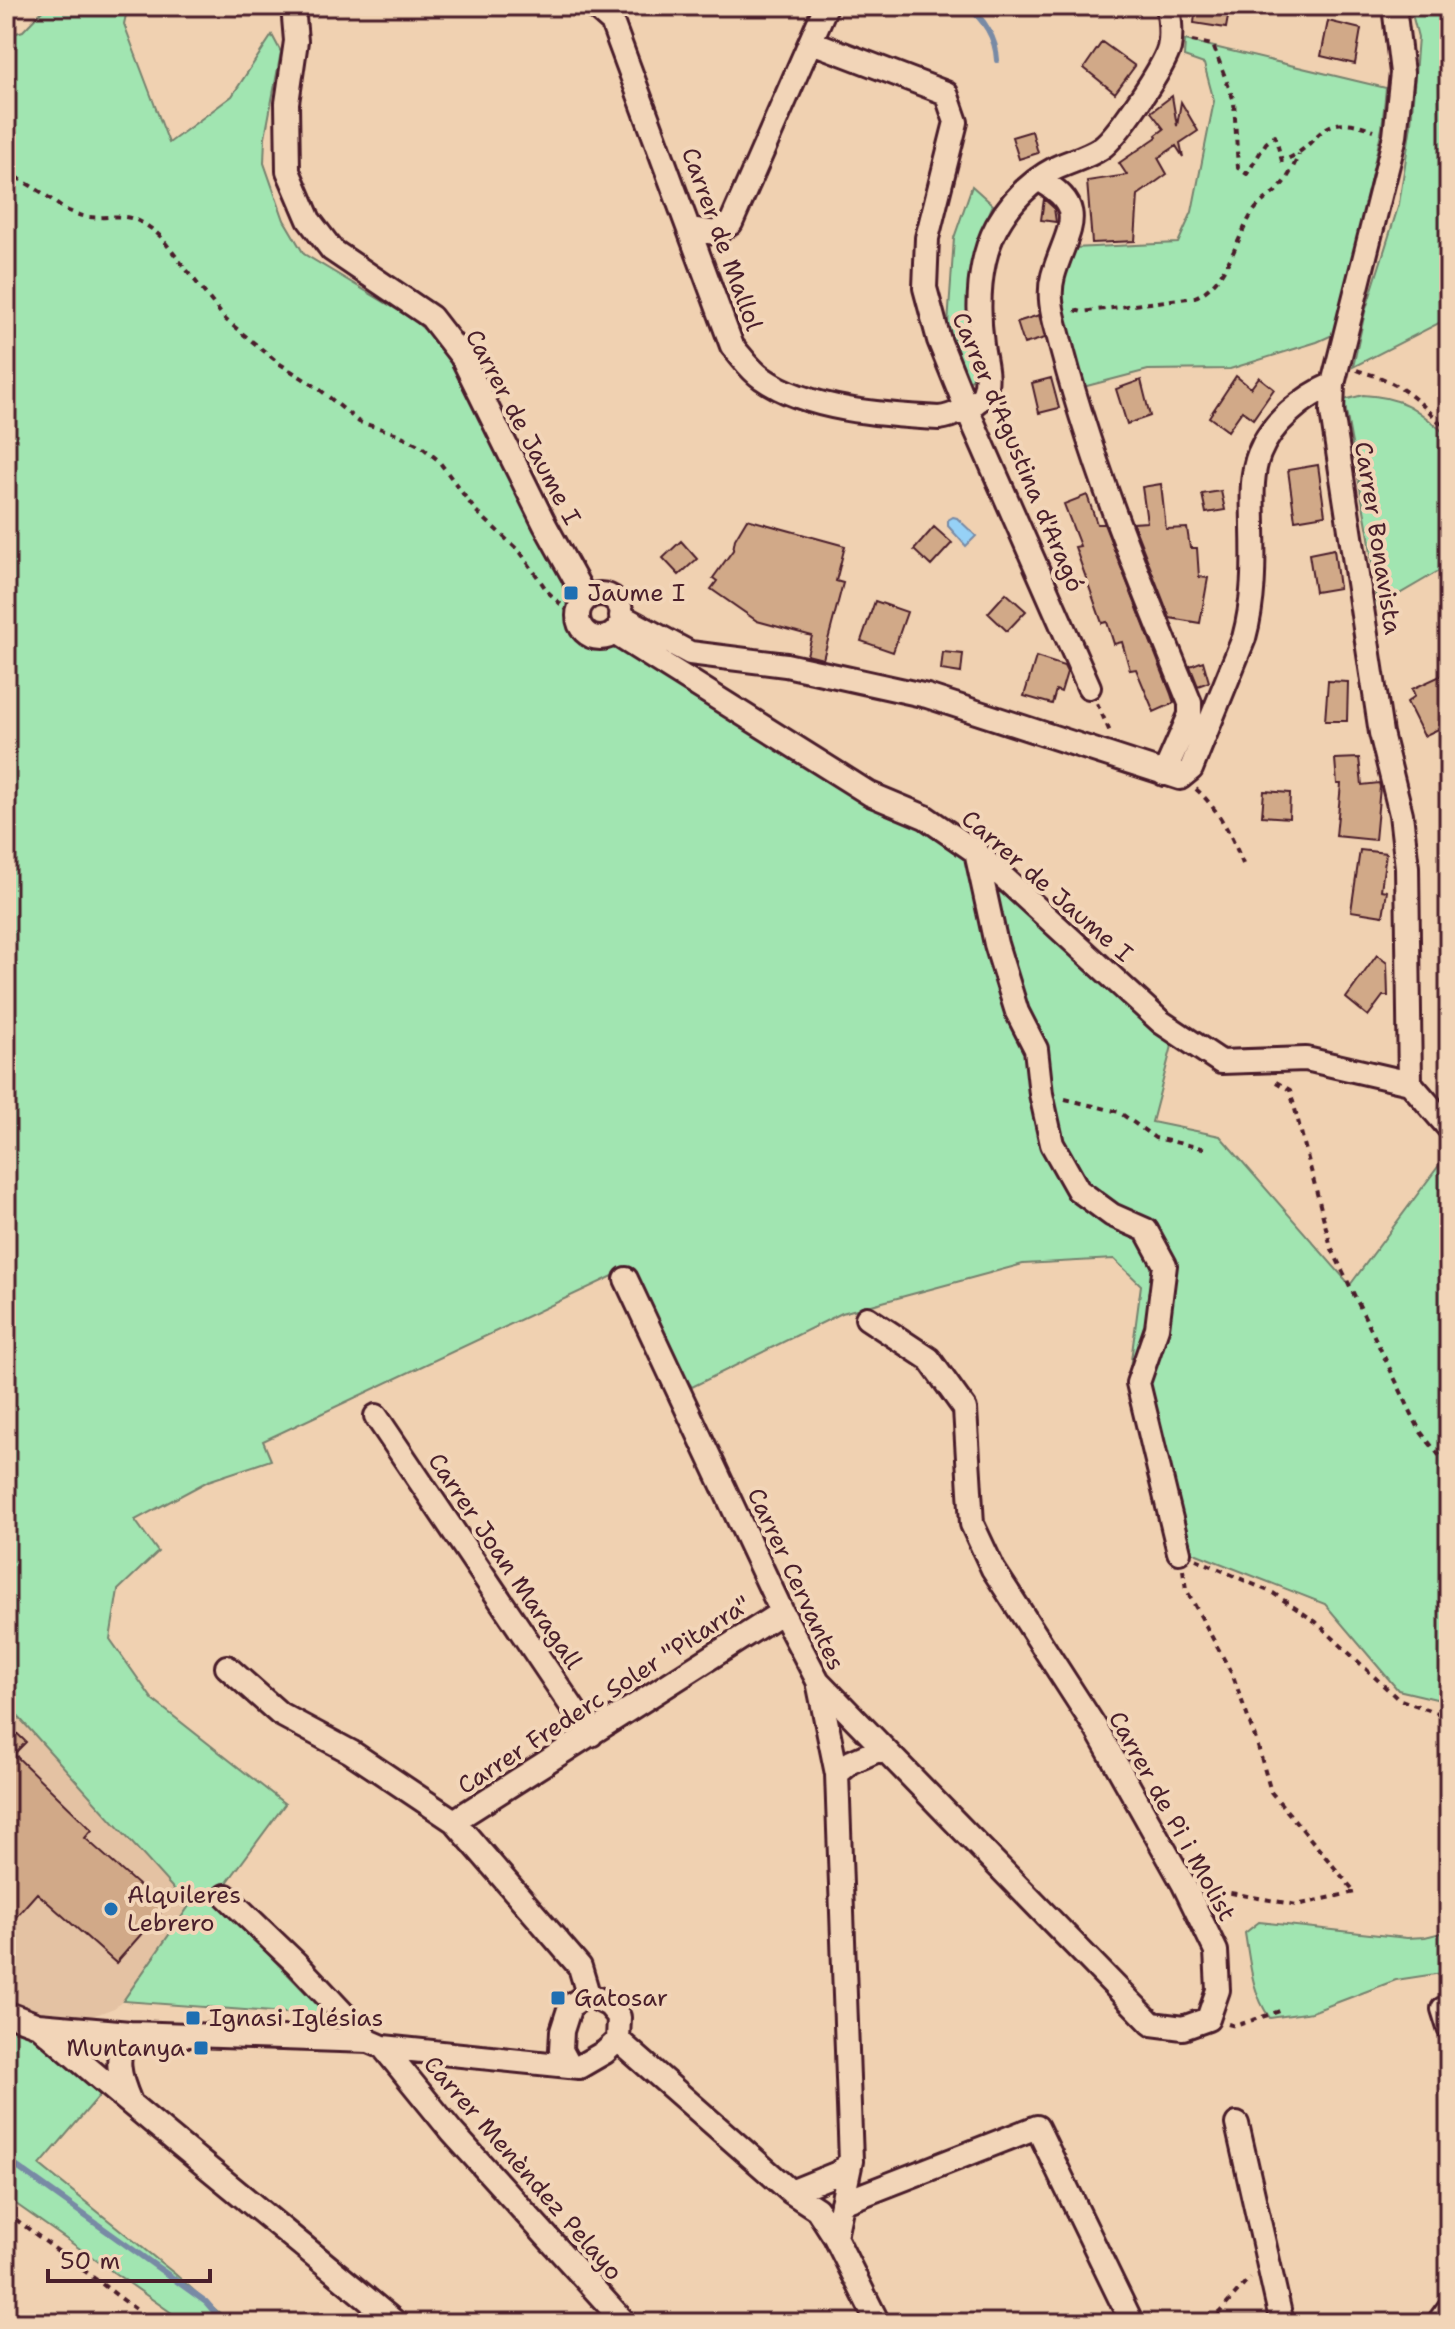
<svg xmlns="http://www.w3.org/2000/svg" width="1455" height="2329" font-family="'Shantell Sans',sans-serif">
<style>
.built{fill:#e4c2a3}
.green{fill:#a1e5b1;stroke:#76826e;stroke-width:2}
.water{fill:#96d1f6;stroke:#788aa5;stroke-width:2}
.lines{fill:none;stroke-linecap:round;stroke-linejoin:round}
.stream{stroke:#788aa5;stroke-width:6}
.building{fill:#d1a988;stroke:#4a1f2b;stroke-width:2}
.minor-casing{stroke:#4a1f2b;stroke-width:28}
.path{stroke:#4a1f2b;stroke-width:4;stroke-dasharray:6 6;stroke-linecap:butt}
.minor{stroke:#f2d5b8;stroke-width:22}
.poi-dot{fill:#1f6fb2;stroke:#f2d5b8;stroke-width:3}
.labels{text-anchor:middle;stroke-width:8;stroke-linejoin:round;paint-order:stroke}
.street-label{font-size:24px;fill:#4a1f2b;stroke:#f2d5b8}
.poi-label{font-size:24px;fill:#4a1f2b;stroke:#f2d5b8;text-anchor:start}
</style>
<rect width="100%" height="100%" fill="#f0d1b1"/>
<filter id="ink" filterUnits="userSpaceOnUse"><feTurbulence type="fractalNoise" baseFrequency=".0125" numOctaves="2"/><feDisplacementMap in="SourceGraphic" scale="16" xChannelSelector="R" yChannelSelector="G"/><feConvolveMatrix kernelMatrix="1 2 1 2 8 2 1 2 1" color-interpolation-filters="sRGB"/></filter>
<g filter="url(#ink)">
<!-- built -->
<path class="built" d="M6,1703L189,1906L123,2001L114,2008L37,2037L6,2028Z"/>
<!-- green -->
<path class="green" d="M47,6H128L124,24L169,143L232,96L272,35L281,52L265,137L264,163L284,220L304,254L414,320L443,347L560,574L572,631L581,639L592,643L626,649L722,711L962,854L1173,1042L1152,1122L1220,1136L1350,1285L1449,1152V1702L1398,1690L1325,1604L1166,1542L1128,1383L1141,1285L1114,1259L1023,1264L842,1313L692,1387L615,1275L263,1441L271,1460L208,1481L135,1520L158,1552L118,1590L110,1639L153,1700L285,1804L215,1899L328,2016L123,2001L189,1906L6,1703V36L23,31Z
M1410,6H1449V318L1353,367L1365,312L1399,204L1411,125L1418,37Z
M1185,40L1386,88L1382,128L1337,333L1317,342L1230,369L1148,370L1083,387L1058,292L1073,248L1178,243L1192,212L1214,101L1204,64L1184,57Z
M972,186L993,205C976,239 972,307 972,346C972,357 975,367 974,377L967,383L947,339L954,238Z
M1363,395C1406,397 1419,411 1449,437V565L1377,607L1369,537L1344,400Z
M1259,1922L1407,1938L1425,1937L1449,1931V1972L1396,1980L1312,2012L1270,2018C1252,1994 1250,1963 1245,1933Z
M6,2028L37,2037L100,2095L40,2165L175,2274L231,2323H186L6,2197Z"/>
<!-- water -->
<path class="water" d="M953,517L957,518L976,536L966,546L948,526V520Z"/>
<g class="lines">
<!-- stream -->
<path class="stream" d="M967,6C984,19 996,38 997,60
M6,2159L206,2302L224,2323"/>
</g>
<!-- building -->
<path class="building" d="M1196,6H1230L1226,28L1194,23Z
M1328,21L1361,29L1355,64L1321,56Z
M1102,42L1135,66L1115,93L1084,68Z
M1172,96L1177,126L1181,102L1198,131L1180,143L1183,157L1176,146L1158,158L1167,174L1138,195L1135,241L1092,243L1087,181L1127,175L1119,163L1157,137L1156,135L1164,129L1151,112Z
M1032,131L1038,153L1019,159L1012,137Z
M1044,199L1054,208L1056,222L1041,220Z
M1039,315L1045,338L1024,344L1017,322Z
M1236,376L1251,388L1259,377L1274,389L1253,419L1242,411L1228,431L1209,417Z
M1051,378L1059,408L1039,413L1032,383Z
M1141,380L1150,416L1127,424L1116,389Z
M1318,465L1325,515L1295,520L1288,470Z
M1161,484L1166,529L1187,528L1190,548H1197L1199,577L1208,578L1200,623L1170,618L1133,523L1147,522L1142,487Z
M1221,491L1225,510L1206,513L1202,494Z
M1087,495L1097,524H1104L1171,694L1174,703L1154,712L1136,669L1130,670L1122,642L1114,644L1107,622L1102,623L1075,547L1080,546L1064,504Z
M747,519L845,546L836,581L843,583L823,659L807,655L812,636L757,621L711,589L717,581L713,578L733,550L735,539Z
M934,527L952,543L931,566L914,550Z
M681,541L697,559L679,575L663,558Z
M1334,549L1339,588L1315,592L1309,554Z
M1006,593L1026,611L1007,631L988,613Z
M875,601L907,612L893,652L861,641Z
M943,652L963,654L961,673L941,670Z
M1036,657L1064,666L1067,672L1061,692L1056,690L1052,704L1024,696Z
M1203,661L1209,682L1198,686L1190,666Z
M1449,672V724L1424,736L1407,702L1415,696L1412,689Z
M1328,681L1348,682L1347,721H1325Z
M1359,758L1362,785L1379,783L1380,787L1375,840L1336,836L1341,784H1337L1335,759Z
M1264,791L1290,793L1289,818L1262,816Z
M1360,850L1386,853L1381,890L1387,891L1383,916L1351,911Z
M1377,955L1387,963L1388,996H1383L1368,1016L1346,998Z
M6,1723L26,1742L14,1754L92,1830L85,1838L164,1908L116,1963L37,1893L6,1928Z"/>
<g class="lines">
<defs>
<path id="minor" d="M293,6L296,41L287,103L288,171L309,220L332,250L431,317L462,357L545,525L586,599
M594,6L612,22L732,346C741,356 750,370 762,378C807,410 884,415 939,418C951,417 979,405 984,393C990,377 984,361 982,345C977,307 978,261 997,226C1011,201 1031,181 1056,168C1071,161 1088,157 1101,148C1117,137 1164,67 1169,48C1172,35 1170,19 1168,6
M1394,6L1402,73L1395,136L1333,384L1332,412L1381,733L1401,814L1407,867L1410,1083
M812,42L946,93L956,122L927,238L925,288L939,340L966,407L1089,687
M1038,179C1093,208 1065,232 1053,276C1048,294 1052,312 1057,330C1089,459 1140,581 1190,703V715L1164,774
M689,229L716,233L731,223L826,6
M578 616a22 22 0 1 1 44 0a22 22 0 1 1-44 0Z
M621,616L690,653L786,665L927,696L1180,778L1191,769L1244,638C1254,601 1254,566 1253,528C1253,504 1250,477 1259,454C1271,423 1303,397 1333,384
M614,633L870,794L925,817L976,852L1161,1022L1221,1062L1306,1059L1410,1083L1449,1128
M976,852L996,944L1017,1012L1036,1049L1041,1094L1052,1144L1078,1190L1112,1215L1146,1230L1165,1265L1157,1328L1138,1383L1179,1552
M626,1279L782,1612L818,1681L837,1774L851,2161L835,2237
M376,1416L591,1735
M818,1681L1152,2024L1183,2028L1208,2019L1218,1990L1216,1951L1183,1883L1097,1730L993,1569L972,1524L965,1409L929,1359L867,1318
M837,1774L851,1762L883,1748
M454,1821L782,1612
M226,1896L296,1963L369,2041
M1443,2009L1449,2028
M6,2013L38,2025L130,2033L369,2041L383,2047L579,2067L605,2052L618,2040L619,2017L609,2005L588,1994L580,1967L454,1821L351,1752L280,1714L227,1667
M38,2025C155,2127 277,2223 396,2323
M618,2040L791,2192L817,2209L835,2237L878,2323
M383,2047L452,2132L625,2323
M569,2065L561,2050L562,2031L570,2006L588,1994
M130,2102C120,2079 112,2054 130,2033
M1237,2124L1282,2323
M791,2192L838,2173L851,2161
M842,2203L1037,2127L1132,2323
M1438,2323L1449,2308"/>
</defs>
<!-- minor casing -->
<use href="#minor" class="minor-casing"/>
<!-- path -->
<path class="path" d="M1192,41L1213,45L1234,101L1238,168L1247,174L1266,143L1275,136L1282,161C1324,146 1315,108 1374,130
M6,171C19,179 32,186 44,194C53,200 61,209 71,212C107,228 121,200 160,236L226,320L280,364L318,388L359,422L398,434L422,447L438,460L475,510L521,553L548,592L568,611
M1075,310L1082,312L1195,297C1228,283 1235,240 1253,212C1260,202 1268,198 1276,191C1287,181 1293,168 1299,154
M1357,370C1367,374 1379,376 1388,381C1412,393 1432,413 1449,433
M1097,703L1110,732
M1196,789C1219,810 1232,836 1243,864
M1276,1082L1290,1090L1331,1247L1420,1431L1449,1468
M1065,1099L1119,1112L1155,1138L1207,1149
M1196,1559L1273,1593L1316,1622L1398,1699L1449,1717
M1183,1570L1186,1589L1233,1676L1257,1743L1271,1792L1355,1892L1297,1905L1209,1889
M1228,2024L1235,2026L1283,2010
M6,2212L154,2323
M1210,2323L1250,2278"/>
<!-- minor -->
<use href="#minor" class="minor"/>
</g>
</g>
<!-- markers -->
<g class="poi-dot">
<rect x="563" y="585" width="16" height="16" rx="4"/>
<circle cx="111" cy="1909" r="8"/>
<rect x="550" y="1990" width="16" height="16" rx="4"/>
<rect x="185" y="2010" width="16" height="16" rx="4"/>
<rect x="193" y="2040" width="16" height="16" rx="4"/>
</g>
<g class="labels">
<!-- street labels -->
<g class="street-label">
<text transform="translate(722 239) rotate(70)" y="8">Carrer de Mallol</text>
<text transform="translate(523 427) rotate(62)" y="8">Carrer de Jaume I</text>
<text transform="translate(1018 452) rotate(67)" y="8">Carrer d'Agustina d'Aragó</text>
<text transform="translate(1378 538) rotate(81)" y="8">Carrer Bonavista</text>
<text transform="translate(1047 886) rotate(41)" y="8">Carrer de Jaume I</text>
<text transform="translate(505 1561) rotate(56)" y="8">Carrer Joan Maragall</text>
<text transform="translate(796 1579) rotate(65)" y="8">Carrer Cervantes</text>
<text transform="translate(604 1695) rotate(-33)" y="8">Carrer Frederc Soler "Pitarra"</text>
<text transform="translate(1172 1816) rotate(61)" y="8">Carrer de Pi i Molist</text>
<text transform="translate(523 2168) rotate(49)" y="8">Carrer Menèndez Pelayo</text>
</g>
<!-- poi labels -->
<g class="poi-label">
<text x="587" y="601">Jaume I</text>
<text x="127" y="1903">Alquileres<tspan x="127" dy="28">Lebrero</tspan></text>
<text x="574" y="2006">Gatosar</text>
<text x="209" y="2026">Ignasi Iglésias</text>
<text x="185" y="2056" text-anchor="end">Muntanya</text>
</g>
</g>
<!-- margin -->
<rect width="1455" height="2329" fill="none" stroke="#f2d5b8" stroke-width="32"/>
<rect x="16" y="16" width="1423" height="2297" fill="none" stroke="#4a1f2b" stroke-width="3" filter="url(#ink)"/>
<!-- scale -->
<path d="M48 2269v12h162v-12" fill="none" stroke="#4a1f2b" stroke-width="4"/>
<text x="60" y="2269" font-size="24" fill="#4a1f2b" stroke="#f2d5b8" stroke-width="6" paint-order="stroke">50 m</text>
</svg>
